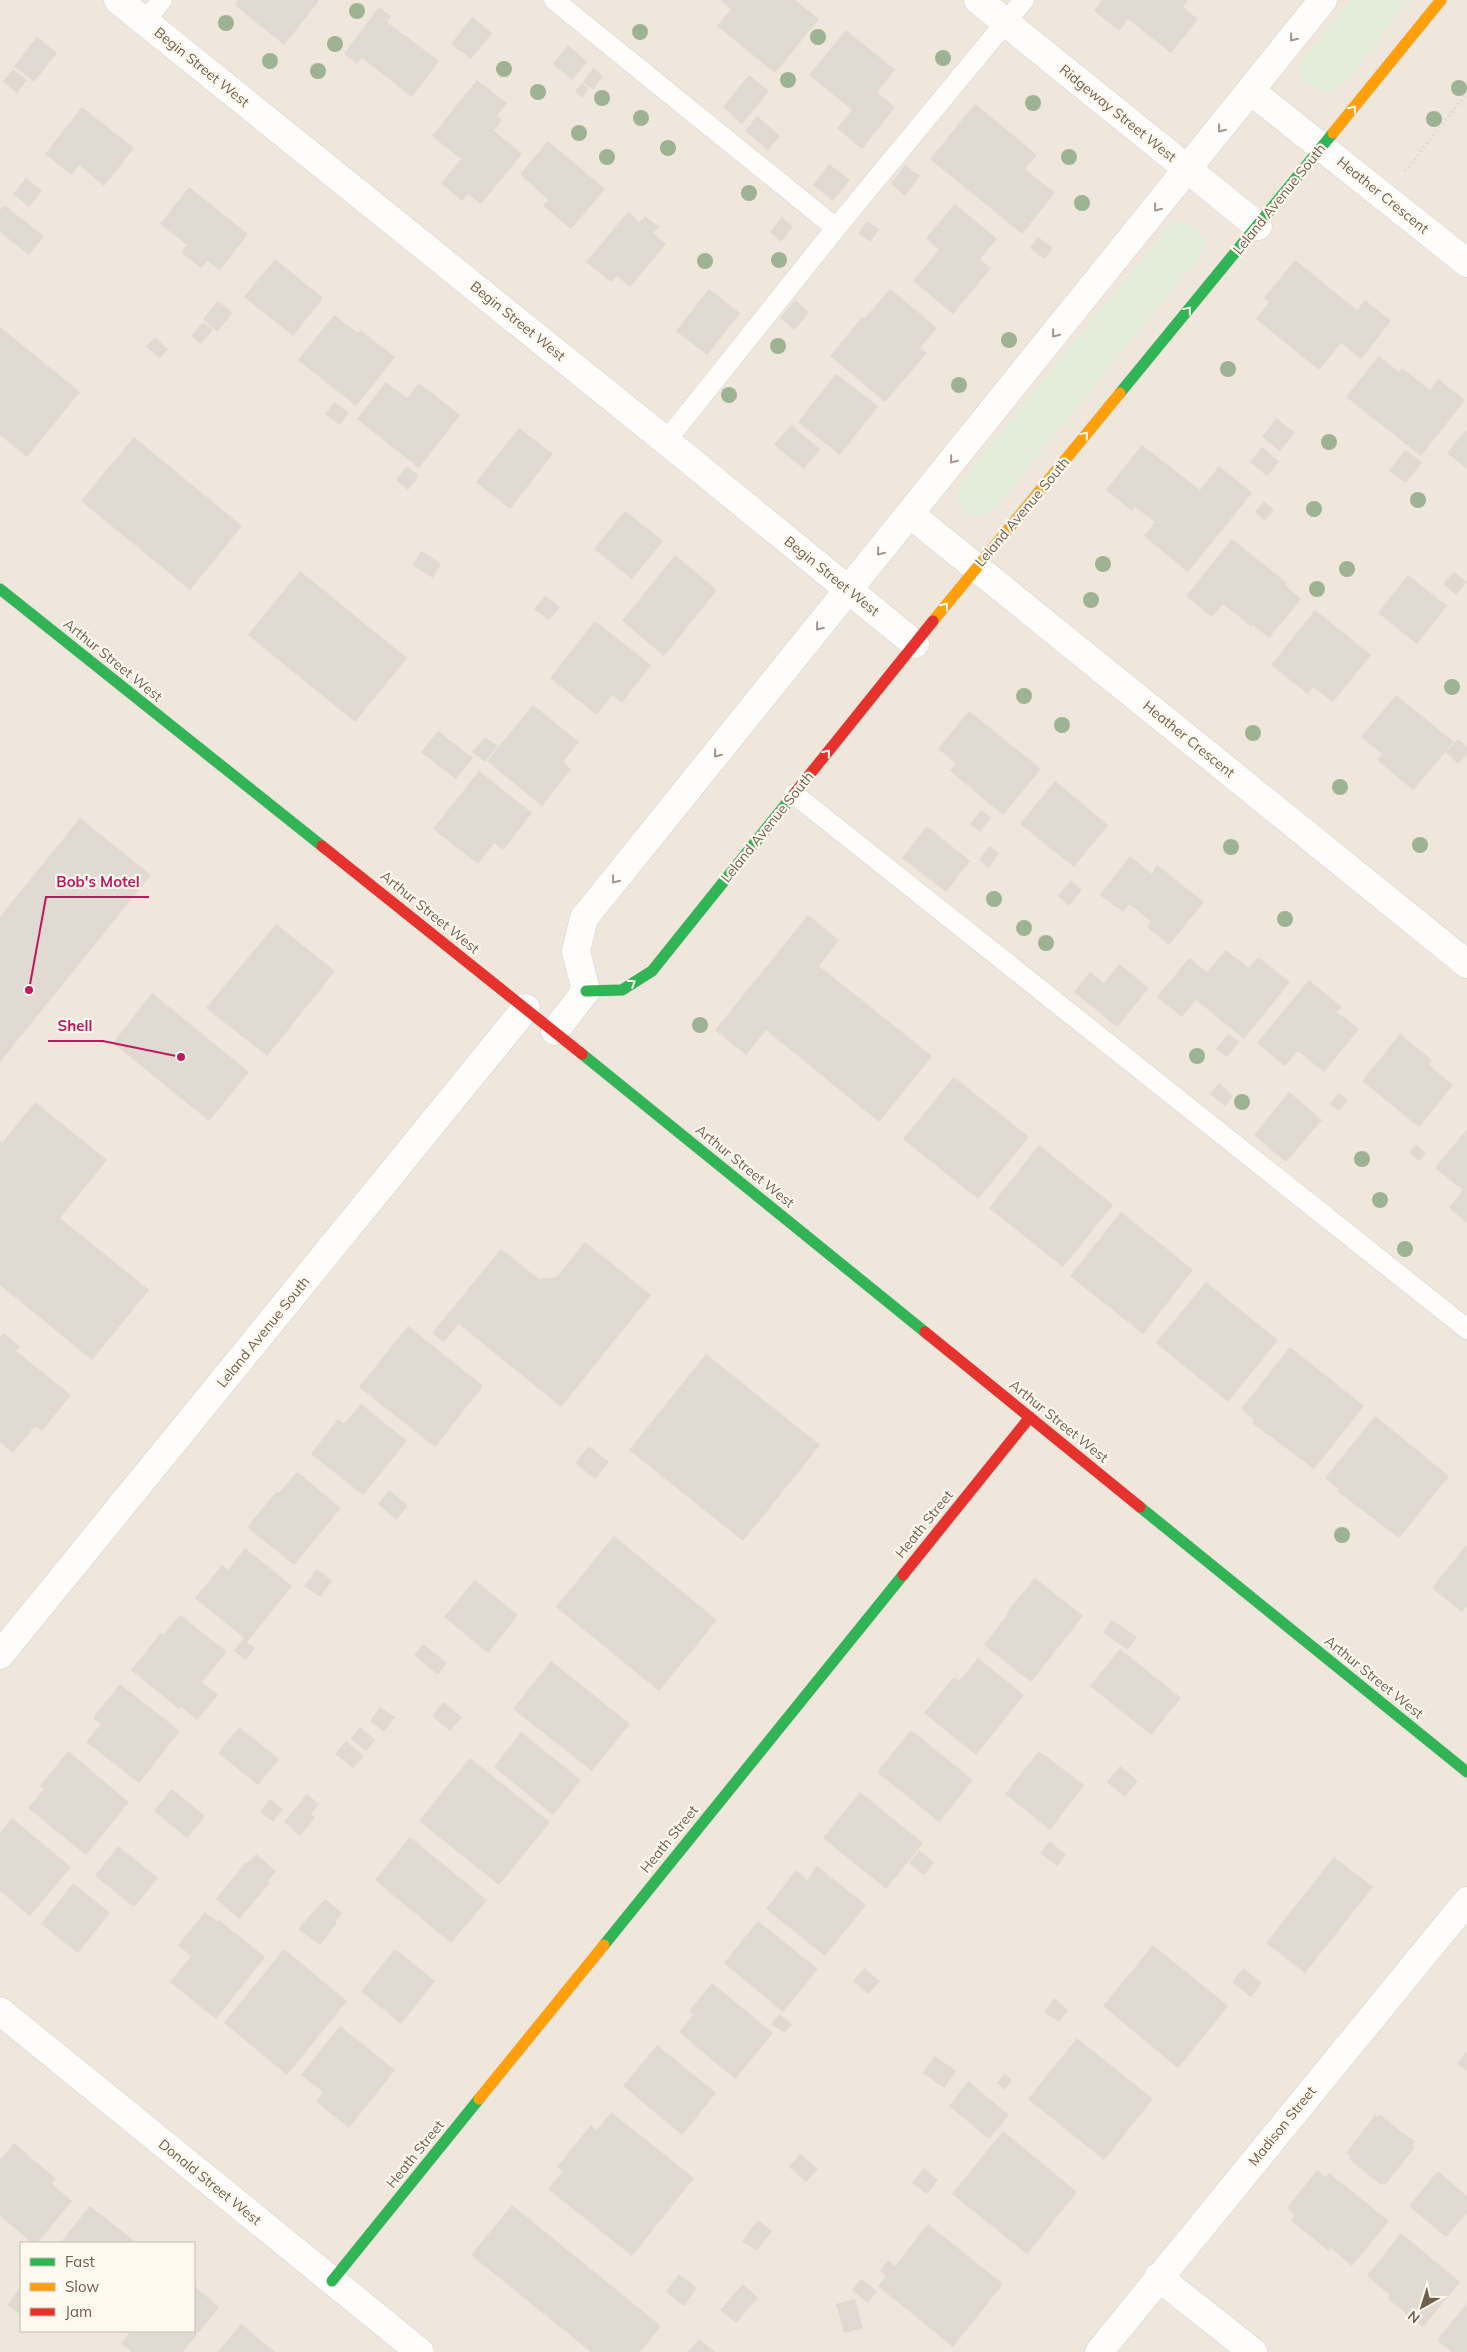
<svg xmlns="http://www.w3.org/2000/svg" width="1467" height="2352" font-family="Mulish,sans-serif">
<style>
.residential{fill:#efe7db;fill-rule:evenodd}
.green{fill:#e3edd9}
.building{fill:#e0dad2}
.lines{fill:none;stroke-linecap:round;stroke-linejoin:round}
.lane-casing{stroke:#d6d1cb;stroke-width:21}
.street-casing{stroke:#d6d1cb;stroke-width:29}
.fast-casing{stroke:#d6d1cb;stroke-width:12}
.slow-casing{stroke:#d6d1cb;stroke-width:12}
.jam-casing{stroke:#d6d1cb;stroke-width:12}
.path{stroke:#d9d4cf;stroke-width:3;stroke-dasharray:1 4;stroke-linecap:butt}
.lane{stroke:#fefdfc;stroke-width:20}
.street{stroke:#fefdfc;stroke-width:28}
.fast{stroke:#30b455;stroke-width:11}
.slow{stroke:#ff9f0a;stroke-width:11}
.jam{stroke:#e5322d;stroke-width:11}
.tree{fill:#9eb393}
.oneway{stroke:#a4968b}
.oneway2{stroke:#fef9ef}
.labels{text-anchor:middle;stroke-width:4.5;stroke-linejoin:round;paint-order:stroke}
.street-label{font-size:14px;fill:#735e4e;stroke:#fef9ef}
.leader{fill:none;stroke:#c2185b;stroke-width:2}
.callout-dot{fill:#c2185b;stroke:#fef9ef;stroke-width:2}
.callout-label{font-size:15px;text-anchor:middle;font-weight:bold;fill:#c2185b;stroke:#fef9ef;stroke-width:4.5;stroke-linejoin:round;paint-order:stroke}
</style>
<rect width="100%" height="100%" fill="#f7f4ed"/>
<!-- residential -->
<path class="residential" d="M0,0H1467V2352H0ZM21,2243H194V2331H21Z"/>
<!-- green -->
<path class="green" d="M1350,0H1409L1352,74L1332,93C1313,91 1298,83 1300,62Z
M1180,222C1192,223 1198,230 1205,239L1203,251L1000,503C989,512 982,516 967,514C957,502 956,496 960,482L1158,239L1170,225Z"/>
<!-- building -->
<path class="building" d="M238,0H318L319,1L284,45L235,5Z
M720,0H795L819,19L775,73L717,26L731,9Z
M1102,0H1188L1183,7L1198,19L1171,53L1128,19L1119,31L1094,11Z
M379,7L391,16L387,22L439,61L412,97L362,58L357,64L344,54Z
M472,17L492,33L471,59L451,44Z
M846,30L895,70L877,92L895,107L862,149L837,128L852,110L809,75Z
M37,37L57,53L34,82L14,66Z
M568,45L587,62L572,80L553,64Z
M593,68L603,76L593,90L583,82Z
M13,69L27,80L17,93L3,82Z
M749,75L769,91L742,124L723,107Z
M477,80L507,103L497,116L502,120L494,131L522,154L481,204L468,194L462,201L441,183L461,159L432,136Z
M582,83L589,88L582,98L575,92Z
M975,104L1037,155L1025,169L1055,193L1022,234L930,159Z
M82,107L134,148L104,186L79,165L71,175L45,154Z
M757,116L780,136L768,150L745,131Z
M548,141L605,189L571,229L543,206L548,200L520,174Z
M829,164L850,180L833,201L813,185Z
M905,165L920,176L905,196L891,184Z
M26,178L42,191L29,207L13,194Z
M189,187L248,234L220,270L207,261L201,268L181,252L187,245L160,224Z
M955,204L997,239L980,259L991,268L953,314L913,281L939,250L926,238Z
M4,205L44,236L29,255L0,232V210Z
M628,212L640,222L645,216L659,227L653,233L666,244L630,287L617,276L611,282L586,262Z
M782,217L793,227L781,242L770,232Z
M868,221L879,230L870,242L858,233Z
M1038,237L1053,248L1044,259L1030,248Z
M275,259L323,298L293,336L244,297Z
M1295,260L1357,310L1365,300L1391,321L1361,359L1341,343L1319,370L1256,319L1269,302L1264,298Z
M709,289L740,313L707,355L676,331Z
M890,289L937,328L920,348L927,353L885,402L830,356L862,317L864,319Z
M795,300L809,312L795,330L780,318Z
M218,301L233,313L217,332L203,319Z
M334,315L358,333L360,330L395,357L356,406L298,360Z
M203,322L213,330L201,344L191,336Z
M0,327L80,392L27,457L0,435Z
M155,337L168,349L160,358L146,347Z
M1379,356L1399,372L1402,368L1430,390L1438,379L1465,400L1421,456L1346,397Z
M836,374L878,406L840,455L798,422Z
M386,382L407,398L419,383L460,415L419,468L357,419Z
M335,402L349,413L340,425L325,414Z
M1276,418L1295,433L1280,451L1262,437Z
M791,425L820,449L804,469L774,445Z
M519,428L553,454L510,509L476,482Z
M1467,429V469L1447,453Z
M134,437L242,526L190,590L81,501Z
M1142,445L1200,490L1219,466L1252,493L1188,572L1144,536L1155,522L1135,507L1132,511L1106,490Z
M1262,447L1279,462L1267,476L1250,462Z
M1405,450L1422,462L1406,483L1389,471Z
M407,466L419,476L408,490L396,480Z
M1264,501L1274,510L1265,521L1255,512Z
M625,511L663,541L632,579L594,549Z
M1232,539L1287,583L1285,585L1301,599L1269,638L1253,625L1252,627L1223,604L1212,617L1186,596Z
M421,551L441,563L433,578L412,565Z
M675,555L717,590L664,656L622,621Z
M300,571L407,658L355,722L248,635Z
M1454,572L1467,582L1456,595L1443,584Z
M1408,575L1447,606L1417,644L1378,613Z
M545,596L560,607L549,620L534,609Z
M1315,610L1371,655L1333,702L1313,687L1308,694L1271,665Z
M595,621L651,665L622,703L612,695L597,715L550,678Z
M1396,695L1454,742L1413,790L1377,760L1382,754L1361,737Z
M533,705L579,742L563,762L571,769L542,806L487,761Z
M969,711L1041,769L1003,815L950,771L956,763L938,749Z
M438,731L473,758L456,779L421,752Z
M485,737L498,746L485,762L472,752Z
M1458,739L1467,747V754L1458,764L1446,752Z
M479,771L532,813L503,850L494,843L478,864L433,829Z
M1055,781L1108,825L1074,867L1020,824Z
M981,810L991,818L980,832L970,824Z
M80,818L151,875L0,1062V917Z
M927,826L970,861L946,892L902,858Z
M989,846L999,853L989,868L979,860Z
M1130,856L1152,874L1157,865L1204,902L1169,945L1147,927L1151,922L1129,904L1123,912L1100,895Z
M1071,880L1082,890L1069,906L1058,896Z
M808,915L839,940L819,966L932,1056L879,1122L766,1030L746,1055L715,1030Z
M276,924L335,971L267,1056L206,1008Z
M1226,950L1249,968L1258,957L1290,982L1244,1039L1196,1000L1182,1017L1157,997L1189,958L1207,972Z
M1119,964L1149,988L1117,1027L1074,992L1090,972L1104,983Z
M1309,980L1342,1007L1337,1012L1359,1029L1324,1072L1298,1051L1285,1066L1257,1043Z
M152,993L249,1072L209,1121L113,1043Z
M1228,1034L1239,1042L1227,1057L1216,1049Z
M1400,1034L1432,1060L1429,1065L1453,1085L1419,1127L1362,1081Z
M954,1077L1029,1137L978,1199L903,1139Z
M1219,1083L1233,1096L1225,1106L1210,1094Z
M1289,1092L1322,1120L1286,1162L1254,1135Z
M1339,1093L1348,1101L1339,1111L1330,1104Z
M35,1102L107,1160L60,1218L149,1290L92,1360L0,1285V1141L2,1143Z
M1467,1129V1223L1449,1208L1463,1190L1435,1168Z
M1039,1145L1113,1205L1063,1267L989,1208Z
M1416,1145L1426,1153L1419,1161L1409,1152Z
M1121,1212L1193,1270L1143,1334L1070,1276Z
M585,1242L651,1295L561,1407L459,1324L444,1342L432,1333L501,1249L539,1279L557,1277Z
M1206,1282L1278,1340L1228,1402L1156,1343Z
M408,1326L483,1386L435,1447L359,1387Z
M4,1333L20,1347L16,1351L71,1395L42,1431L35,1426L13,1453L0,1442V1338Z
M1290,1347L1364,1406L1314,1469L1252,1423L1254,1420L1241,1409Z
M706,1354L820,1445L743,1541L629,1450Z
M361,1404L407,1441L363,1495L311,1454L338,1419L344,1424Z
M1375,1416L1449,1476L1399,1538L1337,1491L1339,1489L1325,1478Z
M589,1446L609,1462L595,1479L575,1463Z
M297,1472L341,1508L294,1565L247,1527L277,1491L279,1493Z
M389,1490L408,1506L396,1520L378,1504Z
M614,1536L717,1620L659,1691L556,1607Z
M1467,1544V1606L1462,1612L1432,1588Z
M245,1548L292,1586L247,1642L255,1648L246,1660L234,1651L244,1638L195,1598L222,1565L228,1570Z
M317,1569L332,1581L320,1597L304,1586Z
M1035,1578L1083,1616L1031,1682L984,1645L1008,1614L1006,1613Z
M475,1580L518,1615L488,1653L444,1617Z
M180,1615L227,1652L202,1682L218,1695L197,1720L181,1707L179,1709L131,1670L161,1633L163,1635Z
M1112,1620L1137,1637L1128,1650L1103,1632Z
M423,1644L447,1663L438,1675L414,1655Z
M1120,1649L1181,1698L1151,1735L1090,1686Z
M978,1658L1024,1695L976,1755L924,1713L954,1677L959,1681Z
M551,1661L630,1724L592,1771L513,1709Z
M120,1684L180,1731L139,1783L86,1742L101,1724L93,1718Z
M443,1702L462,1717L450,1731L432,1716Z
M380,1707L395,1717L384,1732L370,1721Z
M239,1727L279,1759L258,1785L218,1753Z
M360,1727L375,1740L366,1751L351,1739Z
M911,1730L973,1780L939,1822L877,1772Z
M521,1732L581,1780L553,1815L494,1767Z
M346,1741L364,1756L353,1768L335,1754Z
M68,1751L129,1802L86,1855L28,1808L44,1789L40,1786Z
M1039,1751L1084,1785L1050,1830L1005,1794Z
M470,1758L550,1822L499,1885L419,1821Z
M1120,1766L1138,1781L1125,1797L1107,1782Z
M172,1789L205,1816L187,1838L154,1811Z
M860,1792L923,1843L886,1889L823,1838Z
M307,1794L319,1804L311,1814L315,1818L300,1836L284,1822Z
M270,1799L283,1809L273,1822L260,1812Z
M12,1818L71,1867L30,1916L0,1891V1833Z
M410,1837L487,1900L451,1943L375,1880Z
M1050,1841L1066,1855L1057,1866L1040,1853Z
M118,1846L158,1878L134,1907L95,1876Z
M919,1850L934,1862L924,1875L909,1863Z
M256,1854L276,1871L268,1881L270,1883L239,1919L216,1899L246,1862L247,1863Z
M1334,1857L1373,1887L1305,1973L1266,1943Z
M817,1866L866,1905L825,1956L766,1909L796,1870L807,1880Z
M73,1883L110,1913L78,1953L41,1924Z
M325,1899L342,1913L335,1922L337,1923L320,1945L298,1929Z
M205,1912L218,1922L219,1920L265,1957L216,2019L170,1982L191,1956L178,1945Z
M758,1921L818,1969L783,2012L724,1963Z
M1153,1945L1228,2006L1178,2068L1103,2006Z
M284,1949L347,2001L287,2075L224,2023Z
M395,1949L435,1981L401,2024L361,1991Z
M864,1968L880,1981L869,1994L853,1981Z
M1243,1968L1262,1983L1251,1997L1232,1982Z
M712,1983L773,2033L735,2079L679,2032L693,2015L689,2011Z
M1054,1998L1068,2010L1059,2022L1044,2012Z
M779,2014L792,2024L785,2033L771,2024Z
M340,2026L395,2070L349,2128L316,2102L323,2092L301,2075Z
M1077,2038L1153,2099L1104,2160L1028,2099Z
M657,2045L716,2093L682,2135L623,2086Z
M1467,2051V2071L1457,2063Z
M935,2056L956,2071L944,2088L923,2073Z
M1004,2074L1012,2080L1005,2090L997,2083Z
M968,2081L1009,2115L989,2139L949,2106Z
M611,2112L694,2178L632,2256L548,2189L563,2171L557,2167L591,2125L597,2130Z
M1375,2115L1378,2117L1380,2115L1415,2142L1412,2145L1415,2147L1385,2185L1382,2183L1381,2185L1349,2159L1351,2157L1346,2153Z
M1003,2131L1077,2192L1027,2254L952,2194Z
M14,2143L56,2179L52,2184L72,2201L37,2243H32L0,2216V2160Z
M800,2154L818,2169L806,2182L789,2167Z
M924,2168L938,2180L927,2194L912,2183Z
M1317,2170L1326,2177L1329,2173L1389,2221L1352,2266L1331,2248L1329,2251L1291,2221L1295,2215L1287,2208Z
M1438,2171L1467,2196V2213L1446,2237L1409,2206Z
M512,2205L661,2326L640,2352H591L471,2255Z
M90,2206L137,2243H60Z
M758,2220L772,2231L757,2251L742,2241Z
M928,2224L1003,2284L953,2347L878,2286L886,2276L880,2271L888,2260L895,2266Z
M1401,2233L1460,2282L1423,2327L1387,2298L1390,2295L1367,2276Z
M679,2274L697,2288L684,2306L666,2292Z
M861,2279L877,2291L868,2303L852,2290Z
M743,2284L758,2298L736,2323L720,2310Z
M194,2286L219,2307L183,2352H132L121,2343L131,2331H194Z
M19,2289L21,2291V2315L7,2305Z
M855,2299L863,2328L844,2333L836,2304Z
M1467,2303V2352H1452L1437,2340Z
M241,2324L275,2352H218Z
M699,2339L715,2352H688Z"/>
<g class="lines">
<defs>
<path id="lane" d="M554,0L836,228
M145,22L162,0
M666,441L836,228L1024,0
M794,794L1467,1329"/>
<path id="street" d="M118,0L666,441L915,644
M978,0L1258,226
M1251,91L1467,263
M910,514L1467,964
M555,1031L586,991L576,951L584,918L1323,0
M0,1655L526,1008
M0,2011L420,2352
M1158,2277L1253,2352
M1099,2352L1467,1901"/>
<path id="fast" d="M1120,393L1333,133
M0,589L322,846
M586,991L622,990L652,971L794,794
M582,1054L925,1332
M1140,1507L1467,1772
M604,1945L903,1575
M332,2281L479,2099"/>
<path id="slow" d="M1333,133L1441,0
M933,621L1120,393
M479,2099L604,1945"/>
<path id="jam" d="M794,794L933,621
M322,846L582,1054
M925,1332L1140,1507
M903,1575L1030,1417"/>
</defs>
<!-- lane casing -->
<use href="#lane" class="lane-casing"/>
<!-- street casing -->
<use href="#street" class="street-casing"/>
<!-- fast casing -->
<use href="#fast" class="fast-casing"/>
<!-- slow casing -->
<use href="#slow" class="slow-casing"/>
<!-- jam casing -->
<use href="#jam" class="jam-casing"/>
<!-- path -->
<path class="path" d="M1405,171L1467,93"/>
<!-- lane -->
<use href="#lane" class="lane"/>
<!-- street -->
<use href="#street" class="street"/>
<!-- fast -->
<use href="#fast" class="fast"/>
<!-- slow -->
<use href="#slow" class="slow"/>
<!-- jam -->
<use href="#jam" class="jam"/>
</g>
<!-- trees -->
<g class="tree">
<circle cx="357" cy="11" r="8"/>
<circle cx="226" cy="23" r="8"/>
<circle cx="640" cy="32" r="8"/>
<circle cx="818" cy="37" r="8"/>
<circle cx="335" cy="44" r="8"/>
<circle cx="943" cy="58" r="8"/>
<circle cx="270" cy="61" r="8"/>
<circle cx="504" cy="69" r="8"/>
<circle cx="318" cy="71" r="8"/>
<circle cx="788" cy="80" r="8"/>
<circle cx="1459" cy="88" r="8"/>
<circle cx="538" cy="92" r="8"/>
<circle cx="602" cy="98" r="8"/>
<circle cx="1033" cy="103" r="8"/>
<circle cx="641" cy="118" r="8"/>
<circle cx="1434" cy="119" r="8"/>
<circle cx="579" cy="133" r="8"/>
<circle cx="668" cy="148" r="8"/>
<circle cx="607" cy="157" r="8"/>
<circle cx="1069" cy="157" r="8"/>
<circle cx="749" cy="193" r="8"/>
<circle cx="1082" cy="203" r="8"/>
<circle cx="779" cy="260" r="8"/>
<circle cx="705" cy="261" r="8"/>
<circle cx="1009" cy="340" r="8"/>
<circle cx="778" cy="346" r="8"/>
<circle cx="1228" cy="369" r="8"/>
<circle cx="959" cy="385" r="8"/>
<circle cx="729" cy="395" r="8"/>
<circle cx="1329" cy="442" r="8"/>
<circle cx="1418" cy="500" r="8"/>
<circle cx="1314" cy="509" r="8"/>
<circle cx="1103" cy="564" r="8"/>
<circle cx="1347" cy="569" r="8"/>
<circle cx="1317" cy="589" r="8"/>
<circle cx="1091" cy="600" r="8"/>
<circle cx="1452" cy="687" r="8"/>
<circle cx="1024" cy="696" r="8"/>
<circle cx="1062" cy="725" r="8"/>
<circle cx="1253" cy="733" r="8"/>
<circle cx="1340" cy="787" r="8"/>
<circle cx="1420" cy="845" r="8"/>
<circle cx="1231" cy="847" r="8"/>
<circle cx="994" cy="899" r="8"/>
<circle cx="1285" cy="919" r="8"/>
<circle cx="1024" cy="928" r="8"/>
<circle cx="1046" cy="943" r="8"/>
<circle cx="700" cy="1025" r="8"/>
<circle cx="1197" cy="1056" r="8"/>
<circle cx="1242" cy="1102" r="8"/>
<circle cx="1362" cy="1159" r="8"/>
<circle cx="1380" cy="1200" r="8"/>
<circle cx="1405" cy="1249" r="8"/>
<circle cx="1342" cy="1535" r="8"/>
</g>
<!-- one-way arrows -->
<defs><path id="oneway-chevron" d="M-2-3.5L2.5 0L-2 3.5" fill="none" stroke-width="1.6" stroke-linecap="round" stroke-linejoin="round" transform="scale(1.25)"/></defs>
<g class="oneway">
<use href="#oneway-chevron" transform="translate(1293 38) rotate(129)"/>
<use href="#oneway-chevron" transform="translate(1221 129) rotate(129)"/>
<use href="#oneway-chevron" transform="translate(1157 208) rotate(129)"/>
<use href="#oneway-chevron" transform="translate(1055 334) rotate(129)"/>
<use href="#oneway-chevron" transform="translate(953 460) rotate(129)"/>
<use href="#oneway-chevron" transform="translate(880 552) rotate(129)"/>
<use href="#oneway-chevron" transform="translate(819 627) rotate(129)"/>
<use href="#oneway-chevron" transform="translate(717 754) rotate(129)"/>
<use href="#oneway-chevron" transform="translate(615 880) rotate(129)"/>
</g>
<g class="oneway2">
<use href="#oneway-chevron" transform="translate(1353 109) rotate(-51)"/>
<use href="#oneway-chevron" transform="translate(1188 310) rotate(-50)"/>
<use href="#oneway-chevron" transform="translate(1085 435) rotate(-50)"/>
<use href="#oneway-chevron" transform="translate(945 606) rotate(-52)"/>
<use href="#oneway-chevron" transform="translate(827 753) rotate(-51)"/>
<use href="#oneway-chevron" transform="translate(632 983) rotate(-33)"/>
</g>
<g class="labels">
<!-- street labels -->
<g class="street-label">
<text transform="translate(202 67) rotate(39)" y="5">Begin Street West</text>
<text transform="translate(1118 113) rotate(39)" y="5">Ridgeway Street West</text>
<text transform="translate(1383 195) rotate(39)" y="5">Heather Crescent</text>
<text transform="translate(1279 199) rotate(-51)" y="5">Leland Avenue South</text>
<text transform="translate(518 321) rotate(39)" y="5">Begin Street West</text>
<text transform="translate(1022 512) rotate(-50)" y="5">Leland Avenue South</text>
<text transform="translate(832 576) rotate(39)" y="5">Begin Street West</text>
<text transform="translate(113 660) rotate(39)" y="5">Arthur Street West</text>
<text transform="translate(1189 739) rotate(39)" y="5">Heather Crescent</text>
<text transform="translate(767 827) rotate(-51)" y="5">Leland Avenue South</text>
<text transform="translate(430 912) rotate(39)" y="5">Arthur Street West</text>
<text transform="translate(745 1166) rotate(39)" y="5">Arthur Street West</text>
<text transform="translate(263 1332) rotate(-51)" y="5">Leland Avenue South</text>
<text transform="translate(1059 1421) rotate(39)" y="5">Arthur Street West</text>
<text transform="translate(924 1524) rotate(-51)" y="5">Heath Street</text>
<text transform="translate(1374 1677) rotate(39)" y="5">Arthur Street West</text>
<text transform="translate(669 1839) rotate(-51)" y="5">Heath Street</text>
<text transform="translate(1282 2126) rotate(-51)" y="5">Madison Street</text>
<text transform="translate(415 2154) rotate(-51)" y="5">Heath Street</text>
<text transform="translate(210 2182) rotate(39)" y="5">Donald Street West</text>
</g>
</g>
<!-- callouts -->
<path class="leader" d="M29 990L46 897H149M181 1057L103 1041H48"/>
<g class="callout-dot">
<circle cx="29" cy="990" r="5"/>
<circle cx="181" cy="1057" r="5"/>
</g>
<g class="callout-label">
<text x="98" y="887">Bob's Motel</text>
<text x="75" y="1031">Shell</text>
</g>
<!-- legend -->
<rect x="20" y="2242" width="175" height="90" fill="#fef9ef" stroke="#c6bbaf"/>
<rect x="30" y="2258" width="25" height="8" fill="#30b455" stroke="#c6bbaf"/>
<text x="65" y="2267" font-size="15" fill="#735e4e">Fast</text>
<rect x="30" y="2283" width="25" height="8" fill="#ff9f0a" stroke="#c6bbaf"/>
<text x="65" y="2292" font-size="15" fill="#735e4e">Slow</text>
<rect x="30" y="2308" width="25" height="8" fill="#e5322d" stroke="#c6bbaf"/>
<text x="65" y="2317" font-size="15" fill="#735e4e">Jam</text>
<!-- north arrow -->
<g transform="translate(1422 2307) rotate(219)" stroke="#fef9ef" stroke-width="4" paint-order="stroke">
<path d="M0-4L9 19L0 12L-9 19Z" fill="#735e4e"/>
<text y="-8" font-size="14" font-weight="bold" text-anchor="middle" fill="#735e4e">N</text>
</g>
</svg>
